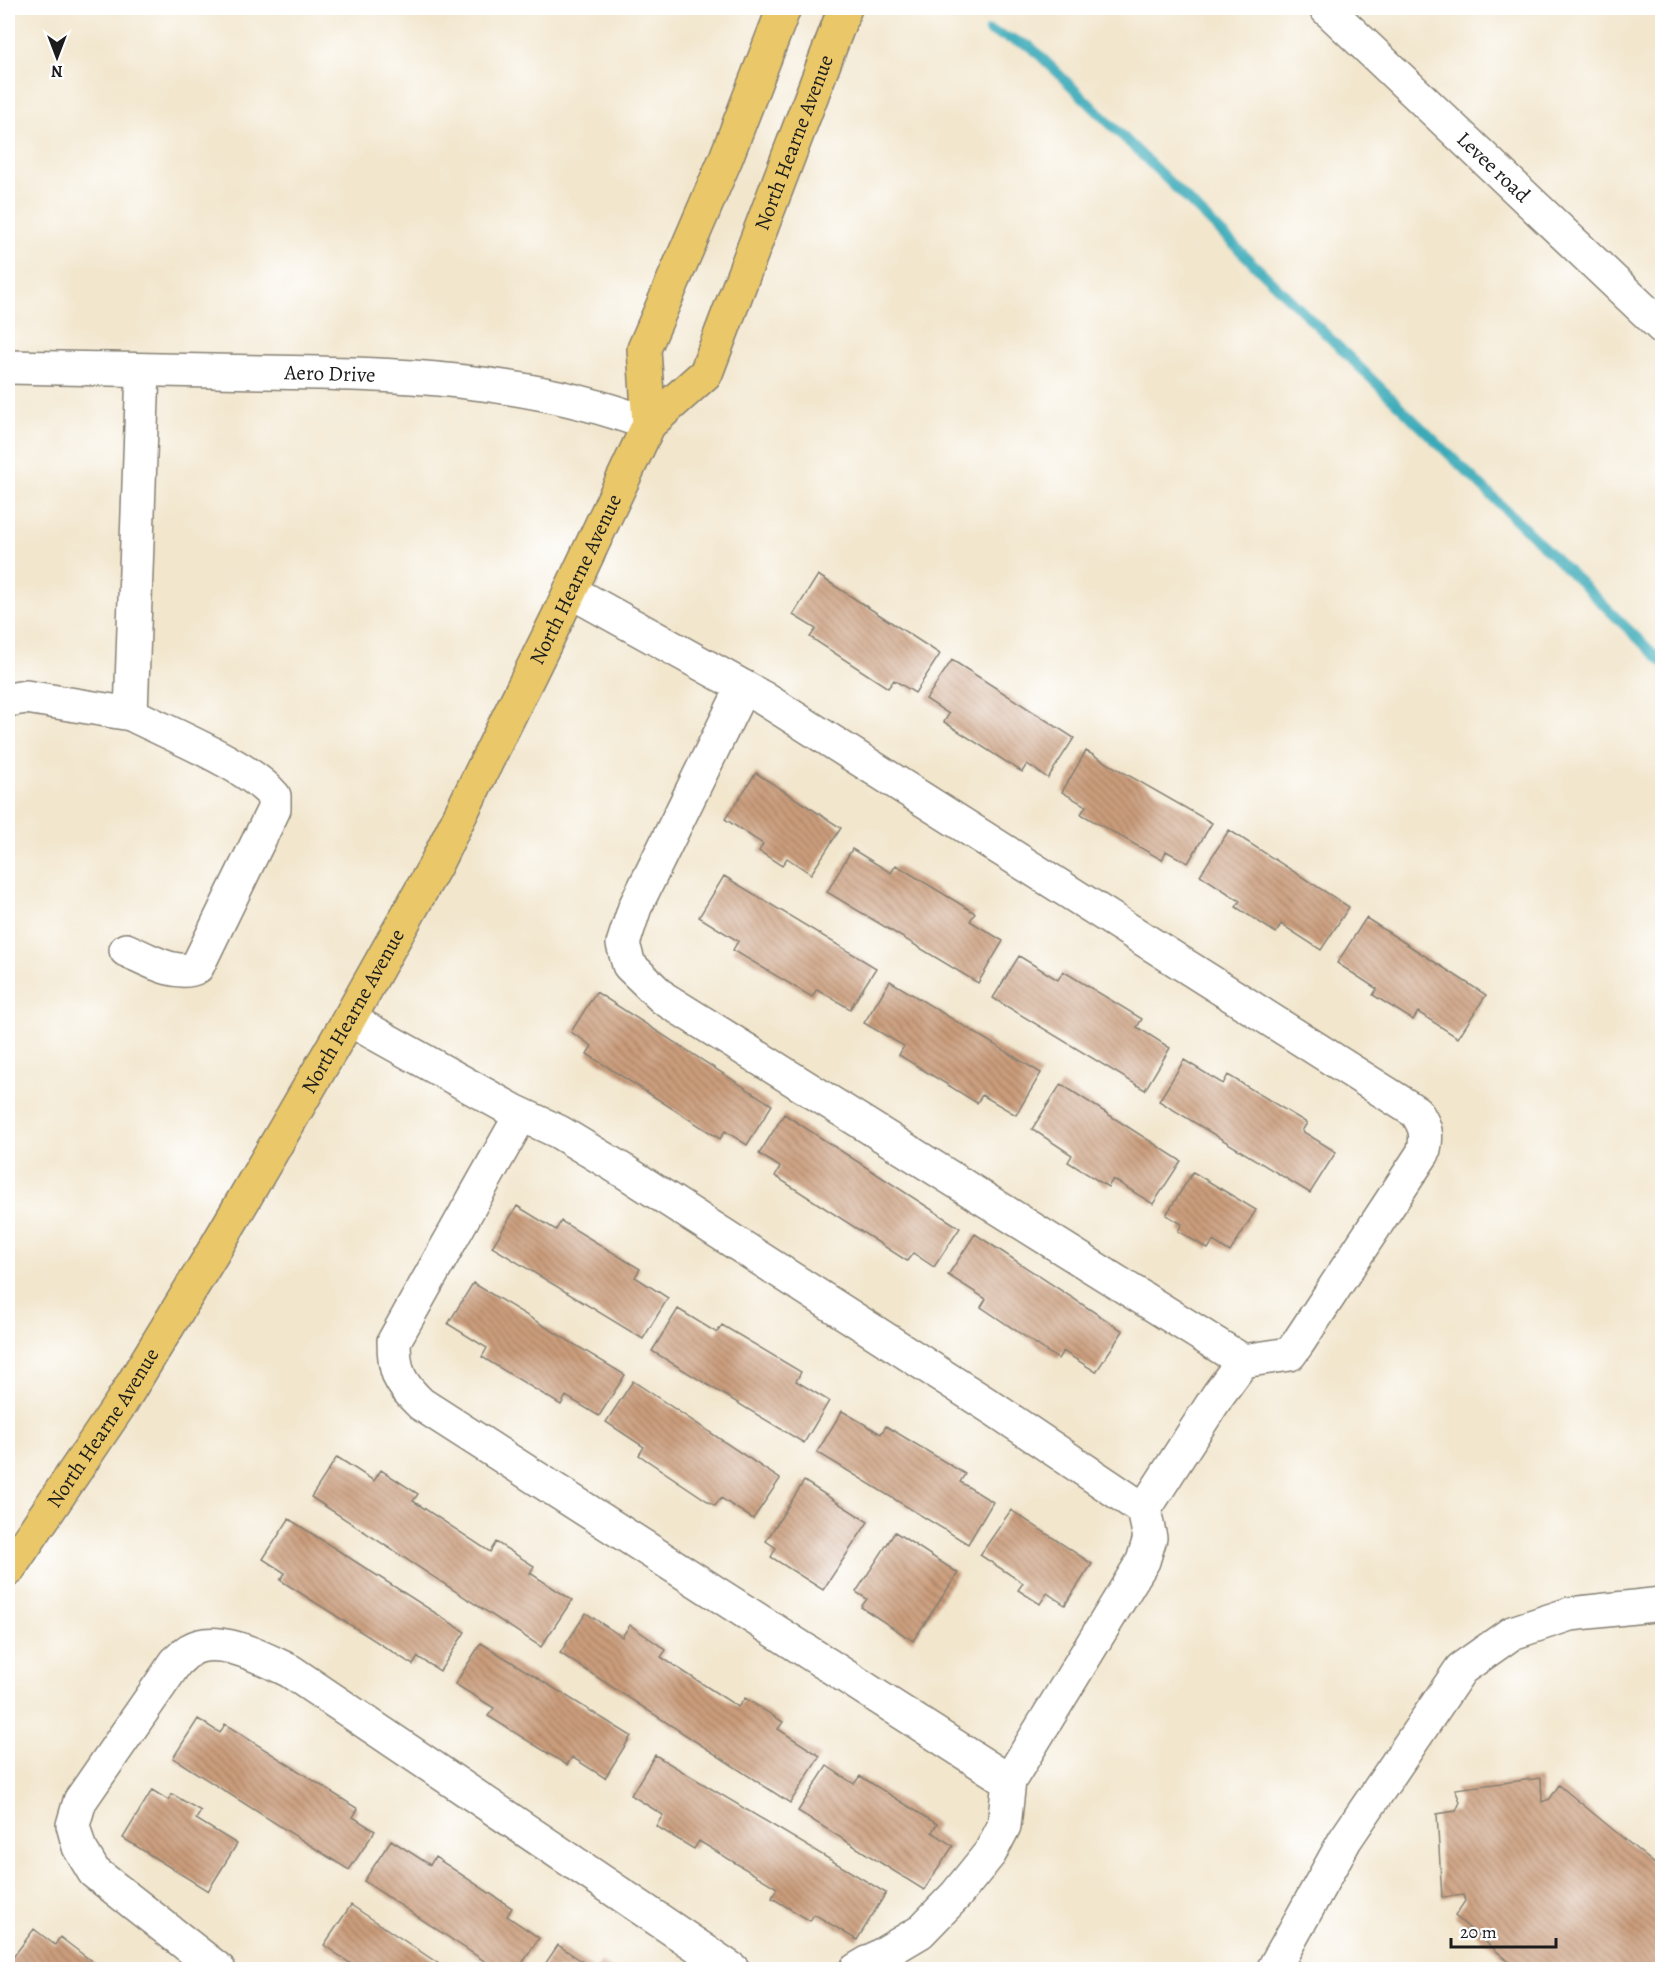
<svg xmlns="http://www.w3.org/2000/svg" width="1670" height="1977" font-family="Alegreya,serif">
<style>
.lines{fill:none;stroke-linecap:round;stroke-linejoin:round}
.stream{stroke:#3aaab8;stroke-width:10}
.building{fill:url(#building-back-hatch)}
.minor-casing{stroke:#878174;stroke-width:36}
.major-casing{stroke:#878174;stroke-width:36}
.minor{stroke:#fff;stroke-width:33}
.major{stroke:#eac769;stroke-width:33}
.labels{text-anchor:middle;stroke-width:4.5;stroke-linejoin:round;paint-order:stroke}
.street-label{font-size:21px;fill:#1c1c1c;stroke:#fff}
</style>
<defs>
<pattern id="building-back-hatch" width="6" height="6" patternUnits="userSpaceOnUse" patternTransform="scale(1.5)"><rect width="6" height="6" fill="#cb9d7c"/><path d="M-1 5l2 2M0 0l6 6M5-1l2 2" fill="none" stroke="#a47f65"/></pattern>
</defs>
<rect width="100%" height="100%" fill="#fff"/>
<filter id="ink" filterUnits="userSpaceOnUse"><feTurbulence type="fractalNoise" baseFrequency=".0167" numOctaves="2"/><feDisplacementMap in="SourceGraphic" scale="12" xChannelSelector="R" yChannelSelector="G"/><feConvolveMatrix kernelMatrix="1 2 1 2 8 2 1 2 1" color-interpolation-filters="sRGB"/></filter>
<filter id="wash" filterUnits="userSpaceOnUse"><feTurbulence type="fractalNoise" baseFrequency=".008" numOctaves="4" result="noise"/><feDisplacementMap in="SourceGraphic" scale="24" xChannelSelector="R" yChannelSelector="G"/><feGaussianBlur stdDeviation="1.35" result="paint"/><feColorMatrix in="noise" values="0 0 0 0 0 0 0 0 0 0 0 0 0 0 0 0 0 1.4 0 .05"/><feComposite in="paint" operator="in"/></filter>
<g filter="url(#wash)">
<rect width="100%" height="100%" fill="#f2e6cd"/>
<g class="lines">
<!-- stream -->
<path class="stream" d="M989,31L1030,46L1662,662"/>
</g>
<g id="blocks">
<!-- building -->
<path class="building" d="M818,575L940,654L915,693L894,680L888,688L810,637L816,629L793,615Z
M952,660L1074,738L1048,778L1027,764L1022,772L944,722L949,714L926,699Z
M1086,751L1212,823L1188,863L1166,851L1162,860L1081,814L1086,806L1062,792Z
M756,773L841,828L811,874L787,858L782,866L759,851L763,844L725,819Z
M1229,830L1349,907L1321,950L1281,924L1276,933L1236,907L1240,901L1200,875Z
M852,849L891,873L896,865L975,913L970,921L1003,941L978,983L827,892Z
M724,876L876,968L850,1009L817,989L812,997L733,950L738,941L699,917Z
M1366,918L1486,995L1458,1038L1418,1012L1413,1020L1373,995L1377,989L1337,963Z
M1019,956L1058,980L1063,971L1142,1019L1137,1027L1170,1048L1145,1090L993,998Z
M890,981L1041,1073L1016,1115L982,1095L977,1103L899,1055L904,1046L864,1023Z
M596,992L772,1105L747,1145L725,1131L720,1139L587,1054L592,1046L571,1032Z
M1184,1060L1223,1084L1228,1075L1307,1123L1302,1131L1336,1152L1310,1193L1159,1101Z
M1061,1084L1181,1161L1153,1204L1113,1179L1108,1187L1068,1162L1072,1155L1032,1129Z
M784,1114L960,1228L934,1267L913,1253L907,1261L775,1176L780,1167L759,1154Z
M1193,1172L1256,1210L1230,1252L1213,1241L1208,1249L1178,1231L1182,1224L1166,1215Z
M517,1206L556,1230L561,1221L640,1269L635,1277L668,1298L643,1339L492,1247Z
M975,1234L1123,1331L1096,1372L1063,1351L1058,1359L981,1307L986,1299L948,1275Z
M473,1283L625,1375L599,1416L566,1396L561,1405L482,1357L487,1348L448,1324Z
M678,1309L717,1333L722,1325L801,1372L796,1381L829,1401L804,1443L652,1351Z
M633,1381L780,1479L753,1519L721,1498L715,1506L639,1455L644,1447L606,1422Z
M842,1411L881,1434L886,1426L965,1474L960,1482L993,1502L968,1544L817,1452Z
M337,1457L374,1481L381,1470L418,1494L413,1501L490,1552L496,1542L534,1566L530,1573L572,1600L541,1647L311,1497Z
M804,1481L868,1522L823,1590L771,1557L776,1548L766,1541Z
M1011,1510L1092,1564L1065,1605L1047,1593L1040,1604L1018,1590L1023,1583L980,1555Z
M289,1519L465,1632L440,1671L418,1657L413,1665L280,1580L285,1573L263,1559Z
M895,1532L958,1573L913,1641L861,1607L867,1599L856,1592Z
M586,1613L622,1637L630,1625L666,1650L661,1657L738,1707L745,1698L783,1722L778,1729L820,1756L790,1803L560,1653Z
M481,1643L631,1736L605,1778L572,1757L567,1765L488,1716L494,1708L455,1684Z
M198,1719L220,1733L225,1724L358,1809L353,1817L375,1831L349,1870L173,1758Z
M655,1755L886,1893L857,1940L814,1914L810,1921L772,1898L777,1888L699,1841L694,1849L656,1826L663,1815L631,1795Z
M827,1766L854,1784L860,1776L937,1824L932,1832L953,1846L924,1890L798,1811Z
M1541,1778L1542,1802L1550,1799L1559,1785L1662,1870V1970H1519L1455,1916L1465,1901L1463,1895L1442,1898L1437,1814L1456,1811L1460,1802L1455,1789Z
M152,1790L168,1800L172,1794L201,1811L196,1819L237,1844L208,1891L123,1838Z
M391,1840L430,1865L435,1857L512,1908L507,1916L539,1938L518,1970H498L364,1881Z
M351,1905L448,1970H360L324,1945Z
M34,1929L55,1945L60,1937L103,1970H10L8,1964Z
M558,1945L595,1970H541Z
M601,1962L613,1970H596Z"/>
</g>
</g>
<g filter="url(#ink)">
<use href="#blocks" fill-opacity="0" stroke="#878174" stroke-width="1.5"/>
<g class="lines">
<defs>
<g id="minor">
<path id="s1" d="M1326,8L1662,327"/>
<path id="s2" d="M8,367C93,369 178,370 263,372C392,374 527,377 649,424"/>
<path d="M570,591L763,698L1416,1112C1426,1127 1428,1135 1423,1153L1298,1343L1290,1354L1243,1361L1218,1395L1144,1510L1150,1538L1143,1561L1009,1781L1004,1826L990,1853L956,1895L920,1932L856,1970"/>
<path d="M743,687L635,907L623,944L629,965L663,998L1243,1361"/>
<path d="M8,700L26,697L131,714L143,370"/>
<path d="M126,950C145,958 177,978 197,967L274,809V796C248,765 170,734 131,714"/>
<path d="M349,1019L514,1111L559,1132L627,1173L994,1409L1144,1510"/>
<path d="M521,1115L394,1341C394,1372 399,1383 421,1404L1009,1781"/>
<path d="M219,1970L94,1872L79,1847L73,1825L80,1801L176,1662C181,1658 185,1653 190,1650C217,1633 265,1659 290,1671L733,1970"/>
<path d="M1273,1970L1345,1840L1461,1669L1512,1633L1570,1614L1662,1604"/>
</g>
<g id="major">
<path d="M649,424L644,349L726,158L784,8"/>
<path id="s3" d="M8,1570L121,1403L212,1254L349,1019L435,866L557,619L649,424L706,373L845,8"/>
</g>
</defs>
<!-- minor casing -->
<use href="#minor" class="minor-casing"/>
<!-- major casing -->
<use href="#major" class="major-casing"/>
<!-- minor -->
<use href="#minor" class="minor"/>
<!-- major -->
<use href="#major" class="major"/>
</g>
</g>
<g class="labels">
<!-- street labels -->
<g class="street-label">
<text dy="7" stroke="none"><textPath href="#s3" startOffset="1638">North Hearne Avenue</textPath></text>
<text dy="7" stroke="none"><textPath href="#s1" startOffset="231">Levee road</textPath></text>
<text dy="7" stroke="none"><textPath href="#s2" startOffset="322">Aero Drive</textPath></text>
<text dy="7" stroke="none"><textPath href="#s3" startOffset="1143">North Hearne Avenue</textPath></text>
<text dy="7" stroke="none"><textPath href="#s3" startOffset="657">North Hearne Avenue</textPath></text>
<text dy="7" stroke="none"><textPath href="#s3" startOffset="171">North Hearne Avenue</textPath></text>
</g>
</g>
<!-- margin -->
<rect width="1670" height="1977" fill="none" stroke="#fff" stroke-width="30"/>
<!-- north arrow -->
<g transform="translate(57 57) rotate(180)" stroke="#ffffff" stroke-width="4.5" paint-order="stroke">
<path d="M0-4.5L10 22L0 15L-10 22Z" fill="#1c1c1c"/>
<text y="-9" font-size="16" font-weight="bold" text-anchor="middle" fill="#1c1c1c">N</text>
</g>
<!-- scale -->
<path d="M1451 1938v9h105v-9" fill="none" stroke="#1c1c1c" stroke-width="3"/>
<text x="1460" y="1938" font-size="18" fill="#1c1c1c" stroke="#ffffff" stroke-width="4.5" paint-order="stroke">20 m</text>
</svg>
